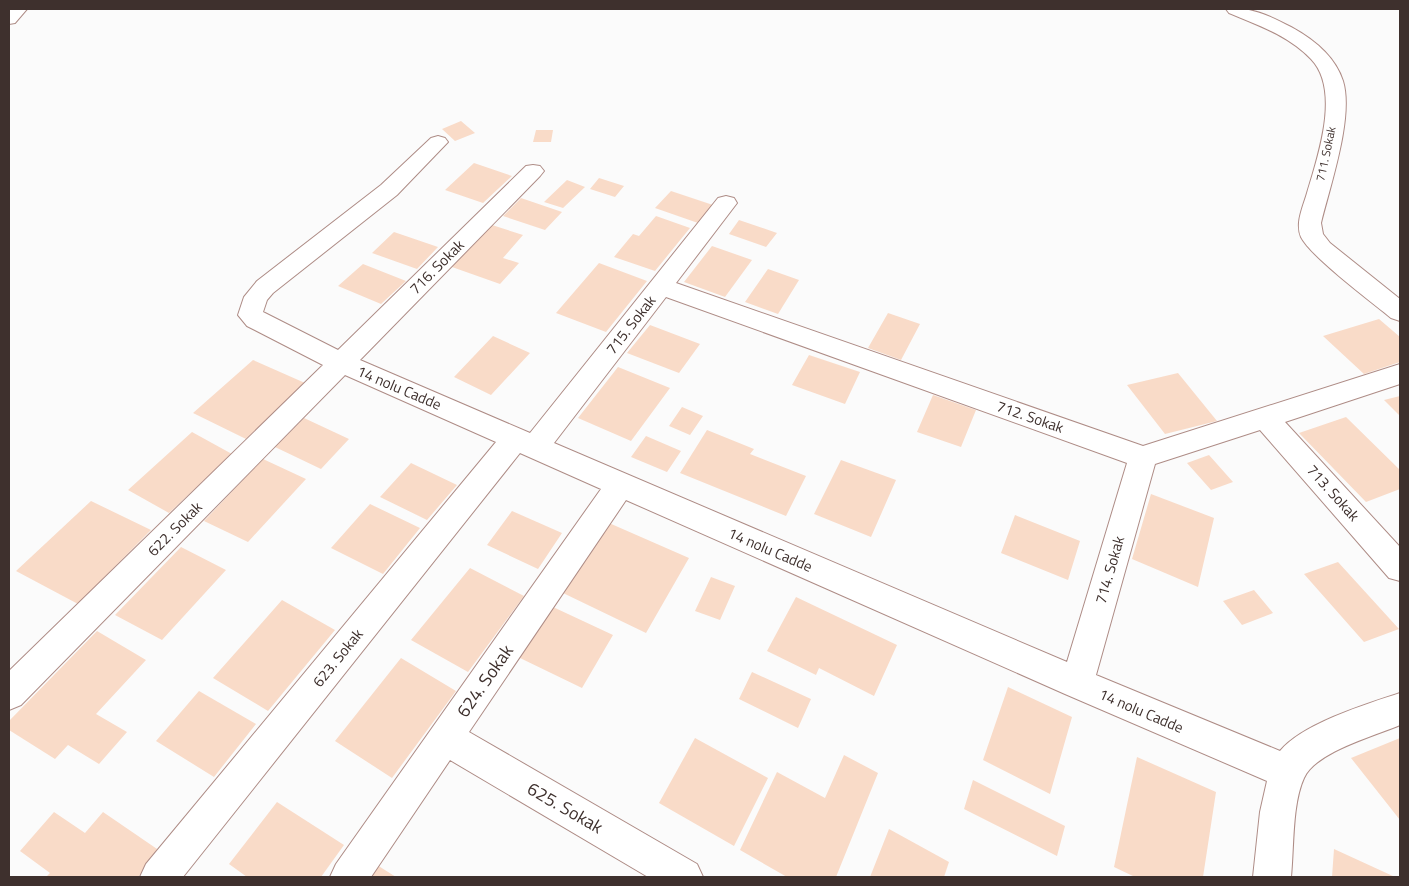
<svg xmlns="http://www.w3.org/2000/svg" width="1409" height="886" font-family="'Titillium Web',sans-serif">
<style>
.building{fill:#f9dbc8}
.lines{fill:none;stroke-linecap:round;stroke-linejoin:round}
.minor-casing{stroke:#ae8c86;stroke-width:2}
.minor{fill:#fff;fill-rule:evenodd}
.labels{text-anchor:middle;stroke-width:4;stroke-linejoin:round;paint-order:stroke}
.far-street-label{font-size:12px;fill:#3e302d;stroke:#fff}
.street-label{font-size:15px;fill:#3e302d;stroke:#fff}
.near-street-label{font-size:18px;fill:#3e302d;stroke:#fff}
</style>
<rect width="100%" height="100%" fill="#fbfbfb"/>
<!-- building -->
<path class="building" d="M461,121L475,133L455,141L442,129Z
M536,130H553L551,142H533Z
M474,163L512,176L483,203L445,190Z
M599,178L624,186L615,197L590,189Z
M567,180L585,187L563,208L544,202Z
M671,191L713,205L698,223L655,208Z
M521,198L562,212L545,230L503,216Z
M656,216L690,228L655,271L614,257L633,234L639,236Z
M739,220L777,233L766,247L729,234Z
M492,225L523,235L503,258L519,263L500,284L452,267Z
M394,232L438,247L417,269L372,253Z
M712,246L752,260L725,297L684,282Z
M599,263L647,281L606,332L556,313Z
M363,264L406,281L381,304L338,286Z
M768,269L799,280L778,314L745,302Z
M888,313L920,324L901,360L868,348Z
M1379,319L1400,337V362L1364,374L1323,336Z
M650,325L700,344L679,373L627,353Z
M493,336L530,353L491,395L454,377Z
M809,355L860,372L845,404L792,385Z
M253,360L305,383L246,439L193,413Z
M618,367L670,388L631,441L578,418Z
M1178,373L1217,421L1165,434L1127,385Z
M933,395L976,410L961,447L917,432Z
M1400,396V416L1384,400Z
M682,407L703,416L690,435L669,426Z
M1346,417L1400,470V489L1366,502L1299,433Z
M304,418L349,439L321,469L275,447Z
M707,430L754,449L750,454L806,476L786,516L680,473Z
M192,432L232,454L169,513L128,490Z
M646,436L681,451L667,472L631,457Z
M1209,455L1233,482L1211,490L1187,463Z
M263,459L306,479L248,542L204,521Z
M841,460L896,480L871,537L814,514Z
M411,463L457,485L427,520L380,497Z
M1151,494L1214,518L1198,587L1132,559Z
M91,501L151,530L78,604L16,571Z
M370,504L420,528L383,574L331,548Z
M512,511L562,533L538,569L487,545Z
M1015,515L1080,541L1068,580L1001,553Z
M609,523L689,558L646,633L563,593Z
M181,547L226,570L162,640L115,615Z
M1338,562L1399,629L1364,642L1304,574Z
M470,568L524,596L468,672L411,640Z
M711,577L735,586L720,620L695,611Z
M1254,590L1273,613L1242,625L1223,601Z
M796,597L897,645L874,696L819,668L816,675L767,651Z
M282,600L335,630L268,711L213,678Z
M553,607L613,635L582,688L520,658Z
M97,631L146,660L96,714L127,732L99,764L68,745L55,759L9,730V721Z
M401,658L456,691L392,778L335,741Z
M752,672L811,699L798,728L739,699Z
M1008,687L1072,717L1050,794L983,760Z
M199,691L256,724L214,777L156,741Z
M695,738L768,778L734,846L659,803Z
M1400,738V820L1351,758Z
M844,755L878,773L836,877H787L740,850L777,772L825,798Z
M1137,757L1216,792L1203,877H1135L1114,867Z
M973,780L1065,826L1057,856L964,809Z
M277,802L344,845L321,877H247L229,864Z
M54,812L85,833L103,812L160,851L138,877H46L50,873L20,851Z
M889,829L949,862L944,877H870Z
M1334,849L1395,877H1332Z
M377,865L396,877H368Z"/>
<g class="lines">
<defs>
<path id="minor" d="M9,9H27L15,23L9,24Z
M1226,9C1252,7 1268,15 1291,27C1313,39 1335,56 1343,81C1354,117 1330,186 1321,223L1323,234L1330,243L1400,299V321L1391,318C1372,302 1311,257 1301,237C1295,223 1303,207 1307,193C1318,156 1341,90 1311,59C1289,36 1258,25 1229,13Z
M438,136L445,138L448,142L397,195L273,293L267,300L263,312L338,350L526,166L533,165L540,166L544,171L540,176L360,360L530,433L718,198L726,196L734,198L737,203L676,283L1143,446L1400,364V384L1285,422L1400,547V581L1389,578L1260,430L1155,464L1096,675L1280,751C1302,724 1366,704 1400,693V725C1375,736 1315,752 1304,778C1292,804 1294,848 1291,877H1253L1260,812L1267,781L1065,694L626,500L469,732L697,864L703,877H648L450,760L371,877H330L336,864L601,489L520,453L183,877H140L146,864L496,442L345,375L21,705L9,710V671L323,365L247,326L238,315L244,297L257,281L381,185L431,138ZM666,297L1127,463L1067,662L554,443Z"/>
</defs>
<!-- minor casing -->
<use href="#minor" class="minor-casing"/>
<!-- minor -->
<use href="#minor" class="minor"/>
</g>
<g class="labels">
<!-- far-street labels -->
<g class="far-street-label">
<text transform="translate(1326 154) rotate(-78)" y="4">711. Sokak</text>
</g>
<!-- street labels -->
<g class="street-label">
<text transform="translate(437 267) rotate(-45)" y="5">716. Sokak</text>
<text transform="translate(631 325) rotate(-52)" y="5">715. Sokak</text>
<text transform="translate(399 388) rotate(23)" y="5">14 nolu Cadde</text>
<text transform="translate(1030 417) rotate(19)" y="5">712. Sokak</text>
<text transform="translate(1333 493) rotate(48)" y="5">713. Sokak</text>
<text transform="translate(175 529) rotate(-45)" y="5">622. Sokak</text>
<text transform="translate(770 550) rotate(23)" y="5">14 nolu Cadde</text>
<text transform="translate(1110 570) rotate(-74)" y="5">714. Sokak</text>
<text transform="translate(338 658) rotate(-51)" y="5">623. Sokak</text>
<text transform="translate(1141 711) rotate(23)" y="5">14 nolu Cadde</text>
</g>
<!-- near-street labels -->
<g class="near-street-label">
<text transform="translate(485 681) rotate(-55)" y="6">624. Sokak</text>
<text transform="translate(565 808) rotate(30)" y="6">625. Sokak</text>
</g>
</g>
<!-- border -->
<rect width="1409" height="886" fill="none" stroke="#3e302d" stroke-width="20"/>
</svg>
